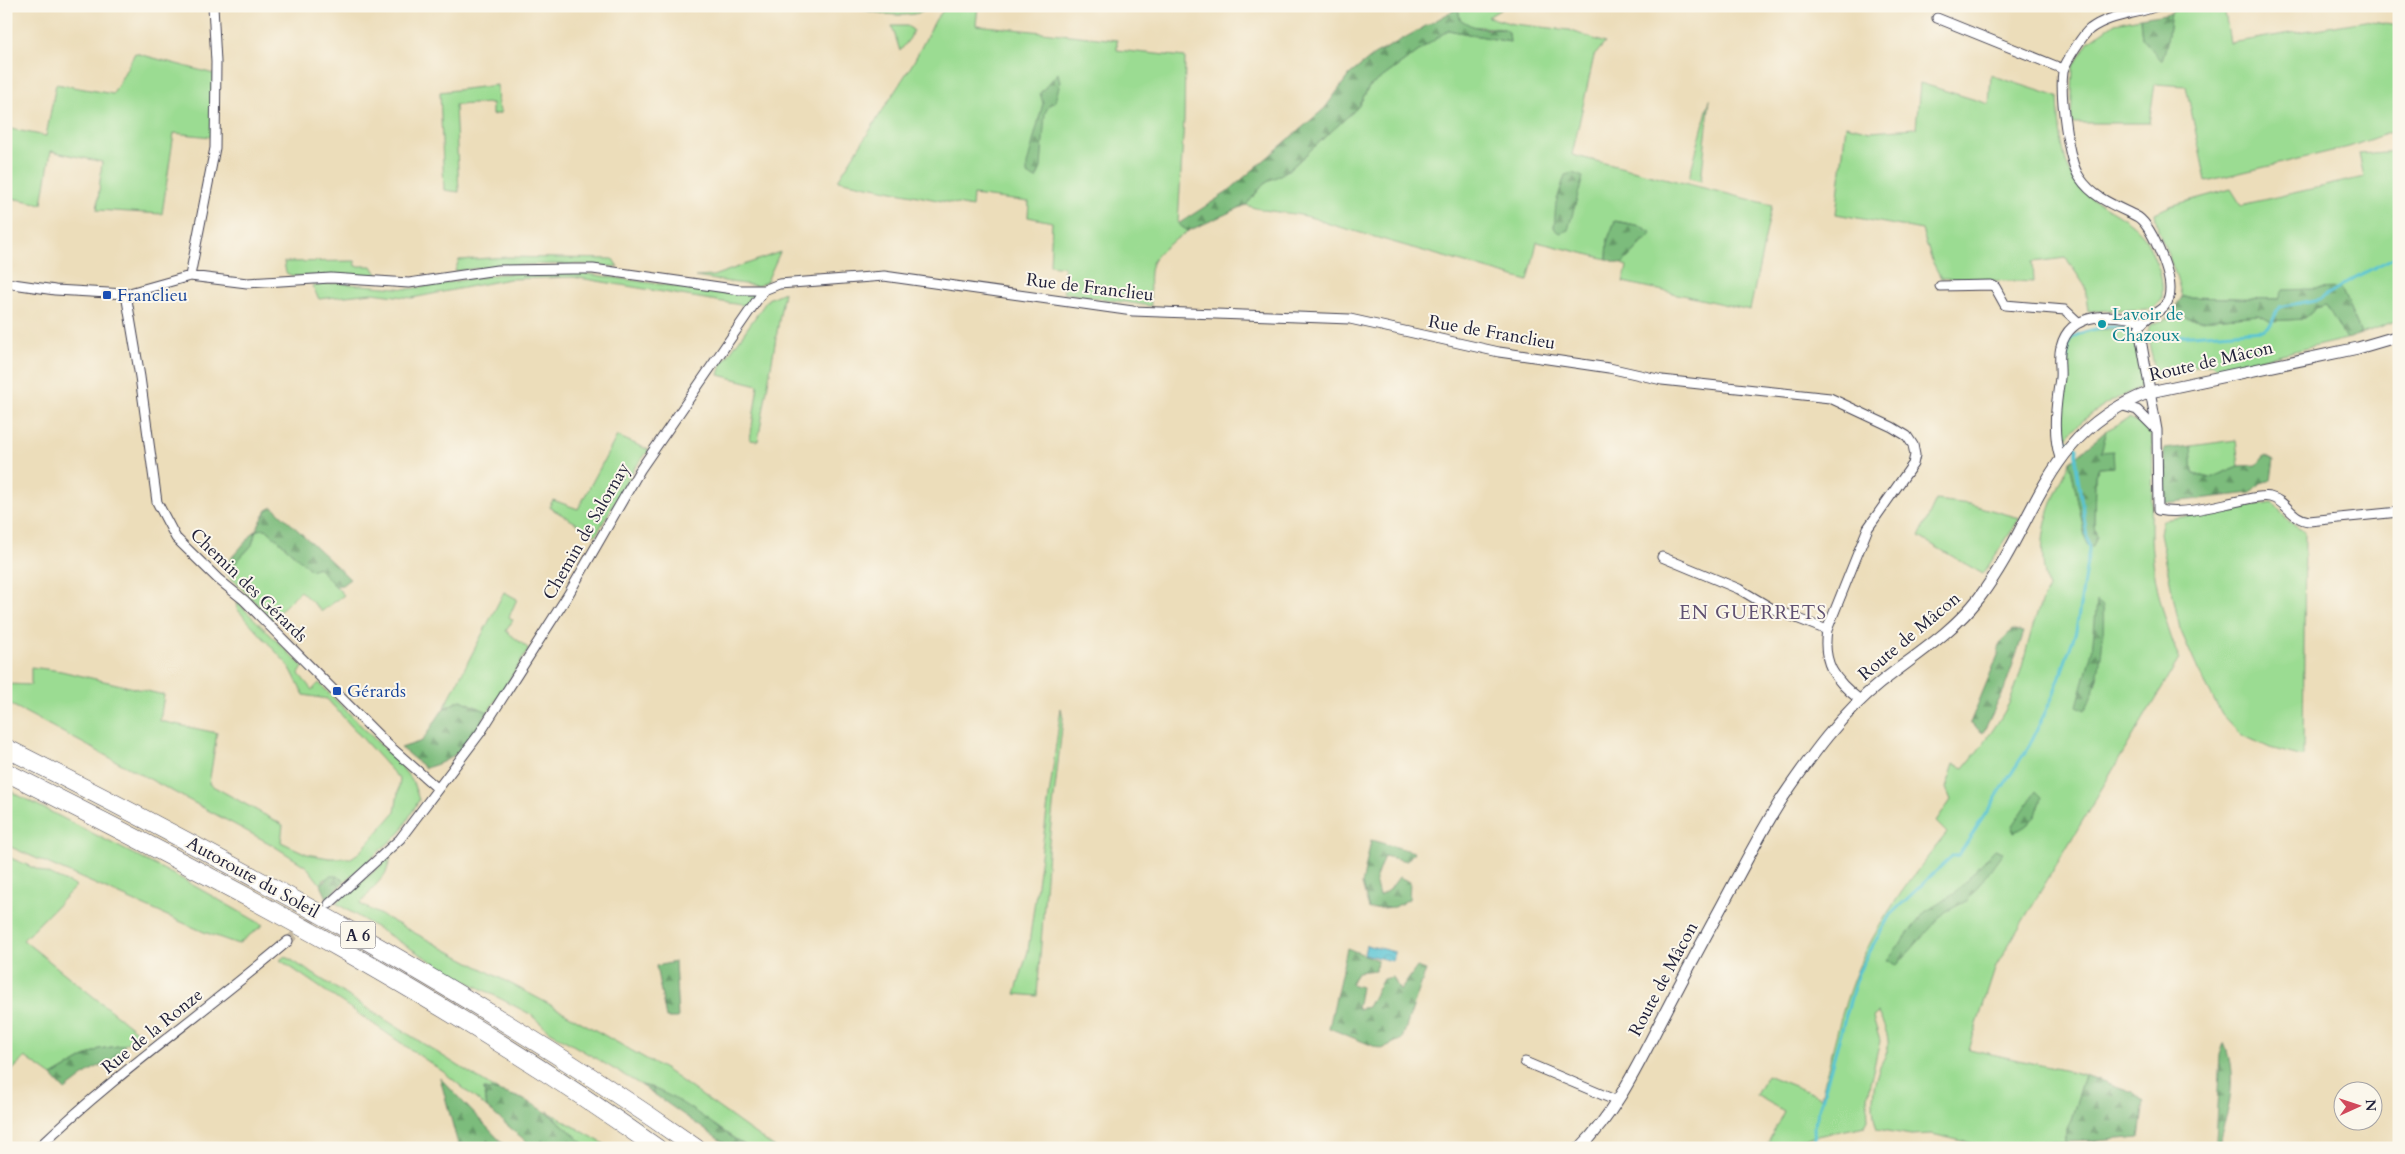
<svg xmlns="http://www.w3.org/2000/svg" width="2405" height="1154" font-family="Cardo,serif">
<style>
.green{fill:#9bdc92;stroke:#5e7f66}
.forest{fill:url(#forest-firs);stroke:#4f6f5c}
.water{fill:url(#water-waves);stroke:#3e7388}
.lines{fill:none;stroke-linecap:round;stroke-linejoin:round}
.stream{stroke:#59c4d4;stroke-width:3}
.minor-tunnel{stroke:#c4b8a1;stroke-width:9;stroke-dasharray:9 4.5;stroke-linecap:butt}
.minor-casing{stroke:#403e4e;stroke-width:11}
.tertiary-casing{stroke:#403e4e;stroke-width:13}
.motorway-casing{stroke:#403e4e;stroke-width:19}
.minor{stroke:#fff;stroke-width:9}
.tertiary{stroke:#fff;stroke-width:11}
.motorway{stroke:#fff;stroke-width:18}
.transit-dot{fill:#1a4fb4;stroke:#fbf7ec;stroke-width:2}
.culture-dot{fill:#0f9aa8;stroke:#fbf7ec;stroke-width:2}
.labels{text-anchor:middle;stroke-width:4;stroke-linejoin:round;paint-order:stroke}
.shield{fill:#fbf7ec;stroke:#636270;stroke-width:1}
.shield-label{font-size:16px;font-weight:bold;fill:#22223b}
.street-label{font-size:18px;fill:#22223b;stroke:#fbf7ec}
.transit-label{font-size:18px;fill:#164399;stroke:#fbf7ec;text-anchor:start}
.culture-label{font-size:18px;fill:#0d838f;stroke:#fbf7ec;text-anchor:start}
.neighbourhood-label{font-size:19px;letter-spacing:1px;fill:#605171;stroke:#fbf7ec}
</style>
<defs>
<pattern id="forest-firs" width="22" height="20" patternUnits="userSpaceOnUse" patternTransform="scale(1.25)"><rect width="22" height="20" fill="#7cbc7c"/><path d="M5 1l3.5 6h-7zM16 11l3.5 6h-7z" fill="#659867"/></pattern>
<pattern id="water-waves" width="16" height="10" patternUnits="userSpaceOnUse" patternTransform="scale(1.25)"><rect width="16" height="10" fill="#59c4d4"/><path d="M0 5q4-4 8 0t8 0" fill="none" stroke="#4da8b7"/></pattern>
</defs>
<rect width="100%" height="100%" fill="#fbf7ec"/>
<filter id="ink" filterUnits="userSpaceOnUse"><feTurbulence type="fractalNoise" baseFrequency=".02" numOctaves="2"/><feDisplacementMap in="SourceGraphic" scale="10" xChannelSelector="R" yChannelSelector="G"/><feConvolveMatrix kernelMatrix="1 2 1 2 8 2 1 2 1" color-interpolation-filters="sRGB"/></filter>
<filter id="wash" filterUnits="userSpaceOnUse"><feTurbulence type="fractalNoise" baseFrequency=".0096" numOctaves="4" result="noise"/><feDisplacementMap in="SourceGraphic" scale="20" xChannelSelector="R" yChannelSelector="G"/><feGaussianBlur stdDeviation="1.12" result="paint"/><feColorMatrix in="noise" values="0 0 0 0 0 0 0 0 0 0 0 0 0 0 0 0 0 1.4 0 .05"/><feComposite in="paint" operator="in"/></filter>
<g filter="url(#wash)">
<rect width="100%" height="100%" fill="#ecddba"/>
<!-- green -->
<path class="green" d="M849,6H885L924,11C903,20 871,12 849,6Z
M947,6H978L976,25L1117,40V50L1185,57L1184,119L1178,224L1188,231C1149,258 1147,257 1151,306L1064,293V267L1050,265L1052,222L1028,217L1029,202L973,195L972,207L838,180L913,63L936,19Z
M1461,6H1506L1488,17L1513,24L1569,30L1605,43L1594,56L1572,155L1772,205L1750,310L1623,282L1627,267L1622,264L1652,233L1641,226L1615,221L1608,239L1607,259L1537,242L1528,281L1326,223C1300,210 1271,215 1246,205L1264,184L1290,169L1358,107L1369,87L1448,30L1510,42L1504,29L1470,26L1460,19L1458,8Z
M2179,6H2224L2230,43L2365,21L2399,26V127L2391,132L2349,147L2206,181L2186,86L2155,84L2149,123H2071L2073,67L2088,42L2115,23L2140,18L2142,38L2166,48L2171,13Z
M892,26H907L913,30L910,38L900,51Z
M135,53L214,74L211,137L174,133L162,214L97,210L102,162L51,151L42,204L6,197V128L46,136L56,84L113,94Z
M1991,75L2058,97C2059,123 2061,168 2080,188C2097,206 2125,214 2141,233C2148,240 2151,251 2155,260C2162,276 2163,282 2162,300L2152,309L2088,311L2085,286L2066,258L2033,262L2034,282L1941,278L1932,261L1922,230L1836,214L1846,125L1870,131L1916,128L1920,83L1989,104Z
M497,85L498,105L501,113L492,115V103L455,105L459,192L444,190L440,92Z
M1710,99L1701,181L1689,178Z
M2399,151V320L2361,334L2341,288L2279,299L2182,297L2174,270L2158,230L2155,213L2170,206L2231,189L2241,205L2364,177L2359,154Z
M780,252L767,281L758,286L695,277L713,276Z
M508,257L613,259L618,267C564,262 509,264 455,271L459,260Z
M355,261L356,266H372L378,276H293L286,273L284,262Z
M574,272L723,293L756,294L747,306L573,277L509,279L412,298L372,293L319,299L312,286L338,283L409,289L499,274Z
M784,292L758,441L750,440L758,385L719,375L722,364L768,299Z
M2327,305L2346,339L2218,369L2212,364L2155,371L2147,333L2152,324L2167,319L2182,317L2200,320L2259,315L2270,321L2304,319L2316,308Z
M2131,328L2141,375V387C2110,401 2082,415 2063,443C2060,412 2061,366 2072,337L2093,330Z
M2130,418L2151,432C2155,466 2151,498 2151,532C2151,574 2164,620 2179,659L1996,966L1969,1049L2085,1075L2064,1142H2028L2004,1147H1988L1932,1134L1911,1135L1877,1129C1871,1111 1872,1090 1878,1072C1880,1063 1887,1056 1888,1047C1889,1034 1883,1024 1878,1013L1873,1017L1880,1041L1867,1096L1868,1120L1865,1126L1783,1143H1768L1784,1111L1756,1095L1767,1075L1821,1097C1830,1061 1838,1024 1850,989C1870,931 1908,881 1947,833L1936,822L1951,800L1946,788L1954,764L1964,768C1980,748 2004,718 2013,694C2027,658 2030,622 2048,588C2034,539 2049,506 2070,462L2087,546L2096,537L2094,526L2095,475L2099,468L2114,467L2101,452L2107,430Z
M617,436L649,450L634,469L596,535L549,507L553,500L578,509Z
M2236,440L2239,466L2210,478L2193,474L2191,446Z
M1936,500L1969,504L2020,518L1983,574L1919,537Z
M2273,502L2287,520L2305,531L2303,757L2270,748L2240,734L2222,715L2198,670L2180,629L2160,533L2163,520Z
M266,529L311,570L318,567L344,595L322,611L300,591L272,619L226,573L252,545L256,530Z
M504,592L517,599L509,617L513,620L506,631L529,649L488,712L461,700L444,708Z
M236,601L303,667L299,674L312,690L319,683L400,765L413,782L419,800L400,833L345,881L336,876L324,879L321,885L307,867L269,843L6,702V684L31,685V667L61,671L164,695L160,721L217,733L209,784L283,825L281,842L307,854L329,858H351L360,852L395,812L400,780L327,699L304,695L289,666L237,609Z
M1061,708L1063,718L1048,851L1037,996L1015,994L1028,951Z
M6,789L184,880L263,925L238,944L204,932L6,845Z
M6,856L76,886L23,940L140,1034L124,1045L99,1049L52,1076L25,1057L6,1077Z
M391,857L386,873L360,904L549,1004L666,1070L775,1148H749L687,1108L651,1087L641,1085L549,1031L530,1014L451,973L336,903Z
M285,956L498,1091L484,1089L487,1108L445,1073L280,960Z
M547,1111L611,1148H589Z"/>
<!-- forest -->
<path class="forest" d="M1458,8L1460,19C1473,29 1487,30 1504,29L1509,33L1510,42L1448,30L1369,87L1358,107L1290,169L1264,184L1246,205L1188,231L1178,224L1226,193L1325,108L1349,75L1374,55Z
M2171,13L2166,48L2162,61L2142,38L2140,18Z
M1058,73L1060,82L1055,102L1049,105L1045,113L1041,168L1036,179L1027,174V165L1043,103L1040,93Z
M1573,173L1583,177L1568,230L1560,233L1554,228L1556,203L1565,175Z
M1615,221L1641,226L1652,233L1622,264L1607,259L1608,239Z
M2341,288L2361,334L2346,339L2326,305L2316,308L2304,319L2270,321L2259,315L2200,320L2182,317L2167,319L2182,297L2279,299L2283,290Z
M2107,430L2101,452L2113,451L2114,467L2099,468L2095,475L2094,526L2097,537L2093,547L2087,546L2070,462Z
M2191,446L2193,474L2210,478L2239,466L2257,465L2265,455L2274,460L2271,480L2261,483L2251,493L2164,503V449Z
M273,507L350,579L342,585L335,586L318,567L311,570L266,529L256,530L252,545L226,573L225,565L256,530L267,510Z
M2097,601L2103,606C2105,637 2100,684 2085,710L2077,706L2092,651Z
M2012,630L2024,632L2004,690L1983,733L1970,723L1998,655L2000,643Z
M461,700L488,712C469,741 461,759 425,768L401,748L422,741L444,708Z
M2036,791L2042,797C2038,814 2031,826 2014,832L2012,827Z
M1371,840L1414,852L1407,861L1384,856L1375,880L1379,896L1390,889L1399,877L1410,882L1409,899L1395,907L1369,909L1362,884Z
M1995,849L2003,852L1968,900L1945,912L1897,965L1887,960L1925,912L1954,894Z
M329,876H336L345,881L327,898L321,885Z
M1347,948L1377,960L1376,970L1357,972L1351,984L1361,987L1357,1009L1368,1007L1383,979L1393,977L1400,991L1417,967L1426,970L1402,1039L1381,1049L1329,1028Z
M675,962L678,1018H666L656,966Z
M2224,1043C2232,1061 2233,1085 2229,1105C2226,1121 2219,1132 2220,1148H2218L2215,1140L2220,1055Z
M124,1045V1055L93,1069L65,1090L52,1076L99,1049Z
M2085,1075L2133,1092L2144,1102L2139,1137L2097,1141L2064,1142Z
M440,1078L507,1148H459Z
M641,1085C674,1091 718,1130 749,1148H731Z
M484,1089C533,1096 553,1116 589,1148H534L487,1108Z"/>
<!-- water -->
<path class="water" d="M1366,945L1395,952L1392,961L1364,954Z"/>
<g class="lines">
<!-- stream -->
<path class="stream" d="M2147,338L2263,330L2271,324L2279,307L2320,299L2356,277L2399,255
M1815,1148L1814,1127L1858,973L1890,915L1952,856L1959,855L2029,746L2053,696L2076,631L2089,549L2076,465L2077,448L2065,439L2061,409L2069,341C2078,330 2119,322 2131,329L2133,340"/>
</g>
</g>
<g filter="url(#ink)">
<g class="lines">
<!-- minor-tunnel -->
<path class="minor-tunnel" d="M288,941L319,913"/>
<defs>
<path id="minor" d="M1937,18L2063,69
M190,276L215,148L216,62L213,6
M6,283L55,290L126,294L190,276L247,283L331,278L409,283L497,270L572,269H593L740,290H764L779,284L884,276L1133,311L1350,319L1499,352L1609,368L1662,380L1830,398L1892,427L1907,436L1913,445L1915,455L1913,464L1868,528L1827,630C1822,663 1834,680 1860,700
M1940,286L1991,285L1995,287L2005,305L2065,310L2079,323
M126,294L140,377L157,502L176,538L218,579L244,600L385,742L437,788
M2120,405L2137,410L2157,430L2139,328C2148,310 2170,315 2170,289C2170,272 2151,223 2136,216C2116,206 2093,198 2080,178C2067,160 2060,93 2063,71C2065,63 2083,34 2090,29C2110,14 2135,15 2157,6
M2157,430L2158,510C2184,515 2214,506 2239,501C2249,499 2261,495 2270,497C2287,501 2291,519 2309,521L2399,512
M2060,458C2052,433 2056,404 2060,378C2061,368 2058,357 2061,347C2070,310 2114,314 2142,321
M1662,557L1739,589L1771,608L1827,630
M329,904L400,839L480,733L568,595L640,470L764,290
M1525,1062L1617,1101
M38,1148C116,1073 206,1011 288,941"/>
<path id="tertiary" d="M1580,1148C1618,1110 1640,1060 1665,1013C1684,976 1704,939 1724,902C1743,867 1761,831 1783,797C1811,756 1841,714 1880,683C1914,656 1952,633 1979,598C2040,517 2043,433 2150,392L2358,348L2399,336"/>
<path id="motorway" d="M6,748C244,868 478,995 696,1148
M6,772C229,884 454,1003 657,1148"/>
</defs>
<!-- minor casing -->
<use href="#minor" class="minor-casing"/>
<!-- tertiary casing -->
<use href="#tertiary" class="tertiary-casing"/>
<!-- motorway casing -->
<use href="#motorway" class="motorway-casing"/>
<!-- minor -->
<use href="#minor" class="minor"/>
<!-- tertiary -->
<use href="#tertiary" class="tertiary"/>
<!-- motorway -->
<use href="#motorway" class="motorway"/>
</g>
</g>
<!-- markers -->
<g class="transit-dot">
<rect x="102" y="290" width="10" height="10" rx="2.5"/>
<rect x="332" y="686" width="10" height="10" rx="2.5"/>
</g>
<circle class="culture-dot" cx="2102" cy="324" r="5"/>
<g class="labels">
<!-- shield labels -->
<rect class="shield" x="340.5" y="921.5" width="35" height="27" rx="4"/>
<g class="shield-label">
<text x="358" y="941">A 6</text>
</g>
<!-- street labels -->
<g class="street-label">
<text transform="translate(1090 287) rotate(7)" y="6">Rue de Franclieu</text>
<text transform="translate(1492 332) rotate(10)" y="6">Rue de Franclieu</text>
<text transform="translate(2211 361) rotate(-13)" y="6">Route de Mâcon</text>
<text transform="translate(586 531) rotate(-60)" y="6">Chemin de Salornay</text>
<text transform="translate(249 585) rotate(44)" y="6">Chemin des Gérards</text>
<text transform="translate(1909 636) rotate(-40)" y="6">Route de Mâcon</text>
<text transform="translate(253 877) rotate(29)" y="6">Autoroute du Soleil</text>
<text transform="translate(1663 979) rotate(-62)" y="6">Route de Mâcon</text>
<text transform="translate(152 1031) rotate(-39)" y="6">Rue de la Ronze</text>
</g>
<!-- transit labels -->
<g class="transit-label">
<text x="117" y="301">Franclieu</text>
<text x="347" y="697">Gérards</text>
</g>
<!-- culture labels -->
<g class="culture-label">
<text x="2112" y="320">Lavoir de<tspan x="2112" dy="21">Chazoux</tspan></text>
</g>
<!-- neighbourhood labels -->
<g class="neighbourhood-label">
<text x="1753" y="619">EN GUERRETS</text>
</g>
</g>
<!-- margin -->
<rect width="2405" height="1154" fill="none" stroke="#fbf7ec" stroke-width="25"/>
<!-- north arrow -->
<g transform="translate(2358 1106) rotate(87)"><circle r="24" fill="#fbf7ec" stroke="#a4a2a5"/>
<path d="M0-4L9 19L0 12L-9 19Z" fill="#d1495b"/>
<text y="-8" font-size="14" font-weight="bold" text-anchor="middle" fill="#22223b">N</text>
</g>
</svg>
